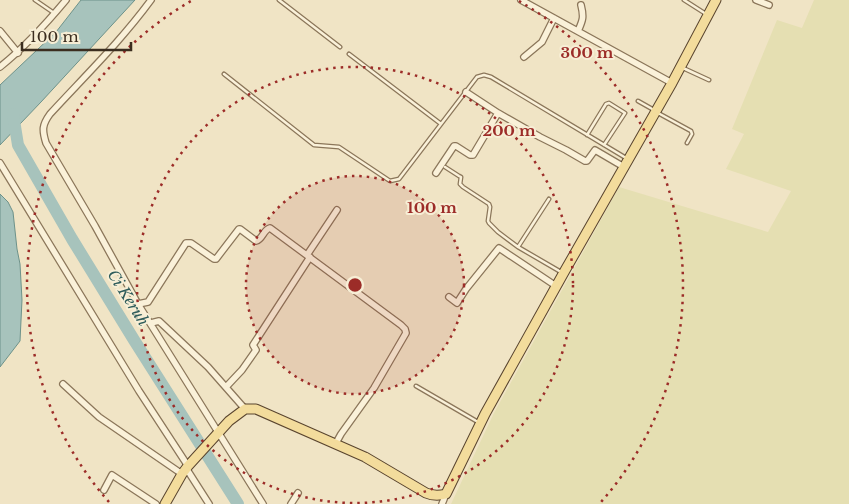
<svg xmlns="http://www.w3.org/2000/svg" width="849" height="504" font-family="'Libre Baskerville',serif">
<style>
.farmland{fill:#e5dfb2}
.water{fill:#a7c3bc;stroke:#6d928a}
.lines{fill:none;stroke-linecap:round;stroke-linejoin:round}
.river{stroke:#a7c3bc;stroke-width:12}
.service-casing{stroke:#8b765a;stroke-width:5}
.minor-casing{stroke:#8b765a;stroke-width:8}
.primary-casing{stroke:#59442e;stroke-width:11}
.service{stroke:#faf1d9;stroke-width:2.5}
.minor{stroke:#faf1d9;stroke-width:5.5}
.primary{stroke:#f3dc9c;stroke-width:9}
.ring{fill:none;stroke:#9c2c28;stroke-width:2.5;stroke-dasharray:2.5 5}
.labels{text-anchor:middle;stroke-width:4;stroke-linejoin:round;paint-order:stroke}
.water-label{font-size:15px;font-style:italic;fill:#2d5b5a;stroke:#f7eed5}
.centre{fill:#9c2c28;stroke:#f7eed5;stroke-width:2.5}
.ring-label{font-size:15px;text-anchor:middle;font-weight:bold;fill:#9c2c28;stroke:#f7eed5;stroke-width:4;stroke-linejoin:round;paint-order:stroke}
</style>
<rect width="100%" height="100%" fill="#f0e4c5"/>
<!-- farmland -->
<path class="farmland" d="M814,0H849V504H451L494,413L619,187L768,232L791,191L726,169L744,134L732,129L777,20L802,28Z"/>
<!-- water -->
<path class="water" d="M81,0H135L41,102L0,145V85L56,32Z
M0,194L8,202L13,212L17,249L20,264L22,300L20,341L0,367Z"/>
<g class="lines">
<!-- river -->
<path class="river" d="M13,114L18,145L72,239L134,340L238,504"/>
<defs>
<path id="service" d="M35,0L54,13
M279,0L340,47
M684,0L706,14
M349,54L441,124
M683,68L709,80
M224,74L314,145L339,147L390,181L399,179L477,77L484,75L491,77L626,158
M638,101L654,110
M658,113L691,131L692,134L687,143
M587,135L606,104L609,103L625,113L604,145
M445,167L459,176L461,177L460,184L463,187L489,204L490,207L488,221L489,223L498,232L518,247
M549,199L518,247L561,272
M416,386L478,422"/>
<path id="minor" d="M151,0C121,41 84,77 50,114C42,125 42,130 46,143L95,226L138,304L263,504
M521,0L672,83
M756,0L769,5
M0,31L18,53
M578,31C583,20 584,17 581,5
M524,57L542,42L554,18
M0,67C25,47 46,24 66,0
M498,113L540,137L566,150L585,161H587L595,150L624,167
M0,163L139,391L188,466
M436,173L454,146H456L470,155H473L498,113L466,92
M307,255L337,210
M449,297L457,303L466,289L499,248L556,286
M138,304L148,302L186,243H191L214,259H216L239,229H240L256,241C263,239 263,230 270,228L401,325L405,329L406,333L374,388L341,434L336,443
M151,323L159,321L208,367L245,409
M63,384L99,417L182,474
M226,387L242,370L256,350L253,345L310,257
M186,468L209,504
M104,490L112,475L156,504
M291,504L298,493
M442,504L446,494"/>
<path id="primary" d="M165,504L182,474L188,466L229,421L245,409H256L365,457L426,493C433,496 438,496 446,494L485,414L563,274L672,83L716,0"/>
</defs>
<!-- service casing -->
<use href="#service" class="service-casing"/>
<!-- minor casing -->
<use href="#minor" class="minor-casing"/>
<!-- primary casing -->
<use href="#primary" class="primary-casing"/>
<!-- service -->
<use href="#service" class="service"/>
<!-- minor -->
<use href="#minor" class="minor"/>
<!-- primary -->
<use href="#primary" class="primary"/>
</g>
<!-- distance rings -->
<circle cx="355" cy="285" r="109" fill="#9c2c28" fill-opacity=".12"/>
<g class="ring">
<circle cx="355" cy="285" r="109"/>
<circle cx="355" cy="285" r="218"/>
<path d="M109 502A328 328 0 0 1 191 1M519 1A328 328 0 0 1 601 502"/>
</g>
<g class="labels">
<!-- water labels -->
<g class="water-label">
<text transform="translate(128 298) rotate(58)" y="5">Ci Keruh</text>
</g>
</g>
<circle cx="355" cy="285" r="8" class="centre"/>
<g class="ring-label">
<text x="587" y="58">300 m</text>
<text x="509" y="136">200 m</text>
<text x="432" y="213">100 m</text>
</g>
<!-- scale -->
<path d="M22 42v8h109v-8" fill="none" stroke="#3b2d1f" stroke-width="2.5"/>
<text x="30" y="42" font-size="15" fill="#3b2d1f" stroke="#f7eed5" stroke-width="4" paint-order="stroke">100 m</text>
</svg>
